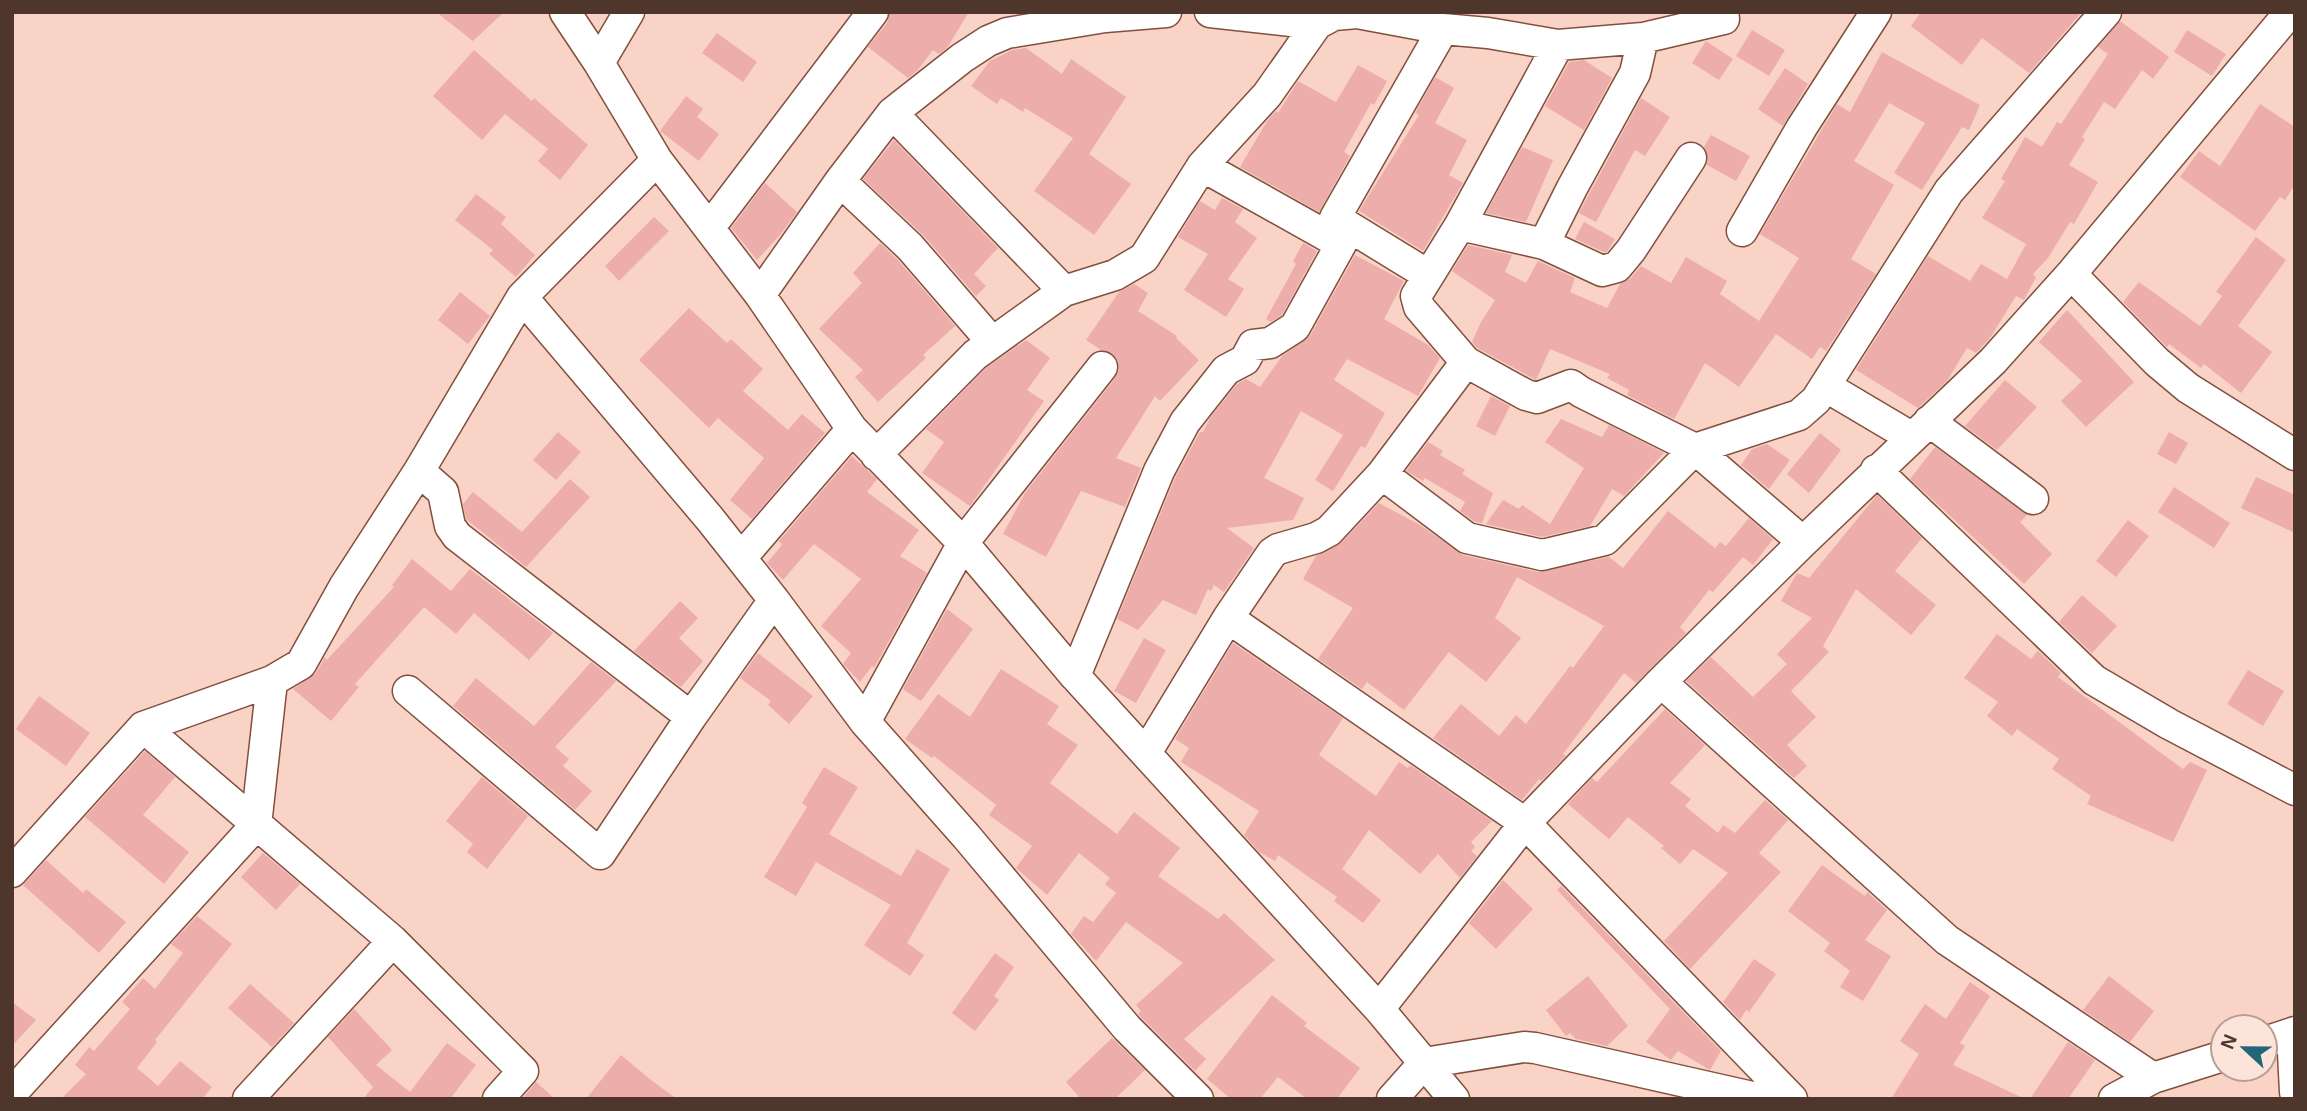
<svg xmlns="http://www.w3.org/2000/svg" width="2307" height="1111" font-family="Arial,sans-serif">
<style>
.building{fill:#edadab}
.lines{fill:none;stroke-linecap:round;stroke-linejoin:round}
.minor-casing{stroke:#834f3d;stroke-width:33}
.minor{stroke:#fff;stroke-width:30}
</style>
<rect width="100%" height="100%" fill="#f9d3c6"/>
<!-- building -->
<path class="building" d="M436,12H504L473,41Z
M890,12H969L947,48L939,54L933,50L917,71L908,78L868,47L887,23Z
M1921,12H2082L2029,73L1982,38L1962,65L1911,26Z
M2120,21L2169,57L2153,79L2142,70L2115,109L2104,102L2082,137L2085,139L2069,165L2098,182L2074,224L2070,222L2048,258L2033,274L2036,277L2024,300L2016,296L1990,338L1976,353L1967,348L1947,381L1918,408L1856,370L1928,256L1970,281L1981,264L2007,279L2026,244L1982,218L2005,181L2001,179L2025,137L2042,147L2057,122L2061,124L2108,54L2098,47Z
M1752,30L1785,50L1769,76L1736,56Z
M2187,30L2226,54L2212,76L2174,52Z
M717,33L757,62L743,82L702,53Z
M1706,41L1733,59L1719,80L1692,63Z
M1026,48L1062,74L1071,59L1126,97L1089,154L1131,184L1094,235L1034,191L1073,138L1025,108L1023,112L1001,98L997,104L971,86L990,61L1012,50Z
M474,50L532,101L534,98L588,145L560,180L538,161L548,149L505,114L482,140L433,96Z
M1882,52L1980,105L1969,130L1962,127L1922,190L1894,173L1925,123L1889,103L1854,161L1894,185L1851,259L1876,274L1826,351L1820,347L1812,359L1776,334L1739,387L1705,363L1674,419L1627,395L1629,390L1607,378L1610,374L1550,349L1536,380L1477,348L1472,342L1481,322L1495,300L1452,271L1468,245L1512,255L1505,272L1526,283L1538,261L1575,278L1570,292L1607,308L1620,284L1631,278L1641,266L1671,283L1686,257L1727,281L1720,294L1759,321L1799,258L1760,234L1837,104L1850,112Z
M1584,60L1612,78L1584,130L1545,106L1569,62Z
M1358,65L1387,81L1374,105L1371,103L1344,152L1350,156L1319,212L1240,167L1267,121L1276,111L1278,113L1298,81L1336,102Z
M1785,68L1808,84L1783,126L1758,109Z
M1435,77L1454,88L1435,123L1467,140L1449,175L1463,183L1423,251L1359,211L1419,115L1415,113Z
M686,96L703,109L697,117L719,134L699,161L660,131Z
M1641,98L1670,117L1645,156L1635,150L1596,222L1579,213Z
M2260,104L2295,127V184L2285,200L2280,197L2255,231L2180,177L2199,151L2220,166Z
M1711,135L1750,156L1736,181L1707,165L1708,158L1704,147Z
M894,140L998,248L974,274L986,286L976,296L923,235L863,179Z
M1522,147L1553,160L1526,222L1486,213Z
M765,183L797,212L780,235L757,260L731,228Z
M476,194L506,217L501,224L535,255L516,277L489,254L493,250L455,220Z
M1222,198L1243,209L1235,222L1257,238L1228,279L1244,289L1226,317L1184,290L1208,254L1178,237L1200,201L1215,210Z
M654,217L669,231L619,281L605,266Z
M1584,222L1615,239L1607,252H1604L1575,239Z
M2256,237L2286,260L2238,326L2272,352L2241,393L2204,364L2201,368L2169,344L2167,347L2123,302L2139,282L2200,326L2222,296L2216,292Z
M880,243L897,259L955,326L923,355L926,358L878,402L855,377L863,370L819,329L862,283L853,273Z
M1303,243L1317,251L1282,315L1271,322L1266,319L1296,264L1293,261Z
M1355,255L1404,281L1384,319L1428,345L1440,358L1418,396L1347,359L1334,380L1385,413L1365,448L1361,446L1333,491L1315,480L1343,435L1301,411L1264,478L1304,498L1293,520L1227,528L1254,548L1224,592L1214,585L1211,591L1208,589L1196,615L1163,600L1138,630L1117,619L1175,478L1200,432H1203L1210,418L1237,384L1246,379L1260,387L1282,356L1310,336Z
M1134,284L1148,293L1138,311L1177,336L1176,338L1199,360L1160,401L1155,396L1116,458L1141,468L1125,507L1081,491L1046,557L1003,534L1025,493L1116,377L1119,370L1118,361L1113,354L1101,350L1086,340L1119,292Z
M460,292L490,316L468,344L438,320Z
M689,308L727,343L731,339L763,369L743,391L788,430L802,414L825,433L752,519L730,500L764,458L718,418L709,428L639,360Z
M2067,310L2134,382L2086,427L2061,401L2082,381L2039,342Z
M1026,340L1050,358L1027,390L1044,401L970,506L922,473L944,442L926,429L986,368Z
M2005,380L2037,407L1997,450L1962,424L1965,426Z
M1491,396L1510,406L1495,436L1476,426Z
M1561,419L1602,437L1609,425L1664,453L1624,496L1612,489L1590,526L1542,537L1486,524L1503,500L1519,509L1522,505L1550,524L1584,468L1545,442Z
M558,432L581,452L556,480L533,460Z
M2169,432L2188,443L2176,464L2157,454Z
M1820,433L1841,450L1809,493L1787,474Z
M1428,442L1443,451L1440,455L1465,470L1462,474L1493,493L1482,523L1475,522L1460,511L1465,502L1425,478L1423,481L1406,471Z
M1767,444L1790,460L1769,489L1741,465L1752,449Z
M1935,447L2027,515L2020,522L2052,554L2024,584L1910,479Z
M852,456L877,479L867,492L919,530L900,556L927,573L874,668L872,666L860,682L843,664L851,653L821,626L861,579L814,544L783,580L767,563L782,545L779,541Z
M2256,477L2295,495V533L2241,508Z
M570,479L590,497L526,567L466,519L463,504L473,492L522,532Z
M2174,487L2230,523L2214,548L2158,512Z
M1877,495L1922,538L1895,571L1936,605L1911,635L1856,589L1823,646L1829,652L1791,691L1816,717L1787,745L1807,766L1794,778L1686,681L1711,657L1753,697L1787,664L1777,654L1812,618L1781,601L1797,573L1809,578Z
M1379,503L1420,525L1463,555L1538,572L1609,557L1623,568L1668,511L1715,548L1720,542L1726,546L1749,518L1773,539L1753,565L1743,557L1713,592L1709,590L1680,627L1686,633L1636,683L1624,673L1563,754L1566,756L1541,781L1539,779L1522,800L1433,738L1461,704L1499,736L1516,715L1526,724L1570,666L1573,668L1604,626L1517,577L1495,618L1521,638L1486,682L1449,652L1404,710L1367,682L1362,689L1318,659L1353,608L1303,579L1316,556L1341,543Z
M2128,520L2149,536L2116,577L2096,561Z
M412,559L451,591L470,569L553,633L529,660L474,613L456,634L424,607L355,684L359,687L331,721L293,689L316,673L325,657L327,660L394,587L392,585Z
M2082,595L2117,626L2092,653L2059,622Z
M680,601L698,618L679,638L703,661L681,687L634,651Z
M947,609L973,629L921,701L903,689Z
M1997,634L2031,659L2038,651L2061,673L2058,677L2183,769L2190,762L2207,770L2173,842L2087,804L2091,796L2052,769L2059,759L2017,729L2012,736L1987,716L1998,702L1964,678Z
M1144,638L1166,650L1136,703L1114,691Z
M1233,643L1343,718L1319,755L1376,796L1399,762L1408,768L1410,765L1492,821L1471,842L1475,847L1471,851L1477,856L1460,878L1438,854L1420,874L1369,830L1342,869L1381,900L1363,923L1334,901L1337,897L1278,855L1275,861L1259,852L1244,835L1259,811L1181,762L1189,748L1175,739Z
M758,653L813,696L789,724L768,705L771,701L740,678Z
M591,662L616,681L555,747L569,759L563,766L592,791L575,810L453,706L476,678L534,726Z
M1001,669L1059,706L1047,724L1078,745L1050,783L1117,834L1134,812L1180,848L1158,876L1218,919L1224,913L1275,960L1184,1039L1206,1059L1195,1071L1138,1014L1141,1011L1136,1005L1183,963L1126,922L1096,961L1071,934L1084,916L1093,922L1116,893L1105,884L1110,878L1079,853L1047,895L1016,868L1032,846L989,815L996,805L934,756L932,758L905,739L938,694L970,717Z
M2248,670L2284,691L2263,726L2227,704Z
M39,696L90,733L66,766L16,729Z
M1665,709L1705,745L1670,783L1691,799L1685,806L1718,833L1723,825L1735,833L1765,800L1788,820L1759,853L1781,872L1690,969L1664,941L1728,873L1693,849L1680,864L1661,848L1664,846L1628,817L1609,839L1568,804L1592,778L1597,782Z
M145,751L175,777L143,815L189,852L164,884L85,817Z
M824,767L858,787L829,834L901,876L917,849L950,869L907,943L924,955L910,976L864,945L891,905L816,862L796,896L764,877L807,807L802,803Z
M482,777L528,816L487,869L467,852L473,844L446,821Z
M263,853L300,884L276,910L241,877Z
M46,860L83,893L86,889L126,922L99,953L23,885Z
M1822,865L1865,896L1867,892L1887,910L1865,940L1891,956L1863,1001L1840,987L1850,971L1824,951L1830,943L1788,911Z
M1503,880L1533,909L1496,949L1469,923Z
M1561,886L1721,1051L1710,1070L1678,1051L1671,1060L1646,1042L1670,1009L1557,890Z
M197,916L232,944L155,1040L157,1042L137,1068L158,1086L180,1061L212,1087L202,1099H61L86,1074L75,1065L89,1047L94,1051L130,1009L122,1002L143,978L155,989L183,953L171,944Z
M995,953L1014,967L994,996L999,1000L975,1031L952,1013Z
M1754,959L1776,974L1749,1012L1746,1010L1740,1020L1723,1002Z
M1588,976L1628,1026L1607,1046L1576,1039L1570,1033L1566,1036L1546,1010Z
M2109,976L2154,1011L2130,1042L2083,1010Z
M1970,982L1990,996L1960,1043L1965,1046L1953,1065L2025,1099H1891L1919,1054L1900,1041L1925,1004L1946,1019Z
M250,984L294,1023L272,1047L228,1008Z
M1272,995L1307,1023L1304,1026L1360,1068L1337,1099H1307L1278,1077L1260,1099H1231L1207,1079Z
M12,1002L36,1020L12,1046Z
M354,1009L392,1050L376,1065L410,1092L447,1043L476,1065L450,1099H363L373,1087L328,1037Z
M1112,1038L1145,1070L1115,1099H1081L1066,1082Z
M2068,1042L2095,1060L2068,1099H2030Z
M621,1055L651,1080L677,1099H586Z
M536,1082L555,1099H522Z"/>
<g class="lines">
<defs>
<path id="minor" d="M565,12L599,63L657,160L760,295L852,429L963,543L1075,676L1379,1009L1454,1099
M1210,12L1317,24
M1723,12L1724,19L1643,38L1558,45L1460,225L1416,296L1419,307L1466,362L1382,474L1329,531L1316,538L1278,549L1272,553L1228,618L1525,823L1792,1099
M599,63L629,12
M892,113L1064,291
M840,181L910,247L992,342
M1335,218L1428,275
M1460,225L1544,244L1602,271L1617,267L1631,250L1691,158
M710,227L873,12
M1742,231L1802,127L1876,12
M1341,244L1335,218L1443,29
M1544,244L1572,188L1635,73L1643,38
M2071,274L2157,362L2188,388L2295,455
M760,295L840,181L892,113L962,58L988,41L1007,33L1105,17L1166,12
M522,297L710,519L774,600L865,722L966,836L1127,1028L1198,1099
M1466,362L1526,395L1537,398L1571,385L1581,392L1695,449L1799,415L1816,400L1949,191L2106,12
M1825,386L1911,437
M1929,421L2033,499
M876,455L975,355L1064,291L1115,275L1144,258L1202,166L1267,95L1317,24L1334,15L1357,13L1443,29L1488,33L1558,45
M1876,470L2094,680L2169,724L2295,790
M419,471L443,492L450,526L457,536L691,717
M1382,474L1467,538L1542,555L1605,540L1695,449L1803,542
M741,558L852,429
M1075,676L1159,471L1185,422L1226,370L1245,360L1253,345L1270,343L1295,327L1341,244L1202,166
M1661,682L1947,940L2153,1078
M408,691L600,854L691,717L774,600
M865,722L963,543L1102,367
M143,727L393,941L523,1071L498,1099
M1146,753L1228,618
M12,872L143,727L272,681L301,664L344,587L419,471L522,297L657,160
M1379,1009L1525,823L1661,682L1803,542L1993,361L2071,274L2290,12
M2292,1033L2295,1092
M2265,1042L2295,1032
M12,1093L256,825L272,681
M248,1099L393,941
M1392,1099L1424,1063L1524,1047L1535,1048L1761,1099
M2114,1099L2153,1078L2223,1056"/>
</defs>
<!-- minor casing -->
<use href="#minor" class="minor-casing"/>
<!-- minor -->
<use href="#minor" class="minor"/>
</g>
<!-- border -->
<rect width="2307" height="1111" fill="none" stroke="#4e362d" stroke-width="28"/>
<!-- north arrow -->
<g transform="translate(2244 1048) rotate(292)"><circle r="33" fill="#fde4db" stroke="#b79e95" stroke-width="2"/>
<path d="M0-5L12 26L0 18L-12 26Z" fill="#246679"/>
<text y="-10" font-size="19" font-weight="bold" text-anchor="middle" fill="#4e362d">N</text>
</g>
</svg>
